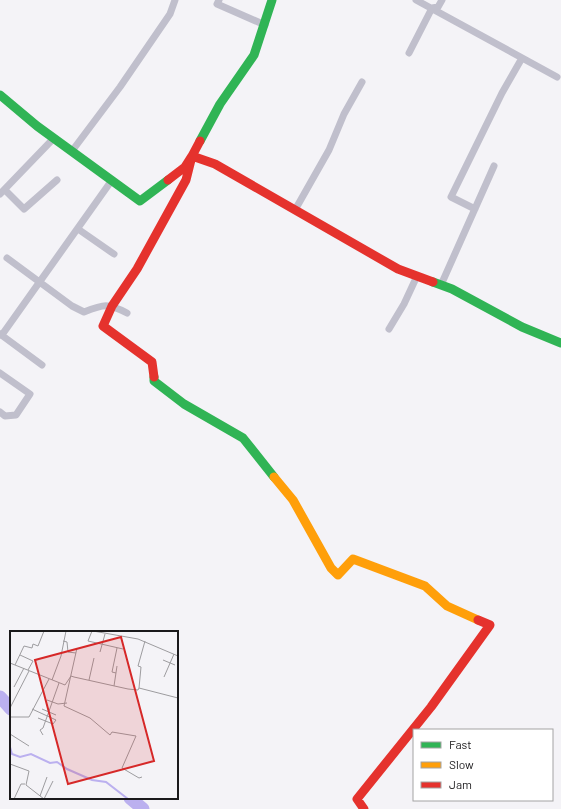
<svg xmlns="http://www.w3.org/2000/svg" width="561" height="809" font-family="Barlow,sans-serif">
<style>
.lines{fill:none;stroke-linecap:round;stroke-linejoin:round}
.river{stroke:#bbb0ef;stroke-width:13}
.street{stroke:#c0bfcc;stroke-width:7}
.fast{stroke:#30b455;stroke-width:9}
.slow{stroke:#ff9f0a;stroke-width:9}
.jam{stroke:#e5322d;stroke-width:9}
.inset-river{fill:none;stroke:#bbb0ef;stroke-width:2}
.inset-road{fill:none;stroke:#9d9c9f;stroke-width:1}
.view{fill:#d62828;fill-opacity:0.15;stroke:#d62828;stroke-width:2}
.inset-edge{fill:none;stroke:#1a191b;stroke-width:2}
</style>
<rect width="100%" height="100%" fill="#f4f3f7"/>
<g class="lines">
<!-- river -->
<path class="river" d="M0,697L11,709
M130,798L143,809"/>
<!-- street -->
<path class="street" d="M219,0L217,4L265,25
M416,0L557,77
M409,53L432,8L438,7L442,0
M72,151L120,87L170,14L175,0
M5,190L24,209L57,180
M0,194L54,138
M475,209L451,197L502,93L522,58
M295,210L329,150L344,114L362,82
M78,229L114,254
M7,258L72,306L84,312C104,304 108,303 127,313
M441,285L494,166
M389,329L404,304L417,276
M0,334L42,365
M0,335L4,332L112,180
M0,373L30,394L16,415L5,416L0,412"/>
<!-- fast -->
<path class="fast" d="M0,95L37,126L140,201L168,180
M200,141L220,104L254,55L272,0
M433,282L452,289L522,327L561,343
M154,377V381L184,404L243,438L274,477"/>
<!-- slow -->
<path class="slow" d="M274,477L293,500L331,568L338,575L353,559L425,586L447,606L478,620"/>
<!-- jam -->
<path class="jam" d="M168,180L185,167L192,156L215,164L398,269L433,282
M154,377L152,362L103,326L112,306L137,269L186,180L192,156L200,141
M364,809L357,799L431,707L490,625L478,620"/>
</g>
<!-- overview -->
<g transform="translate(10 631)">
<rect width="168" height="168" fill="#f4f3f7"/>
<path class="inset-river" d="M0,116L2,123L10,126L21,123L40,132L47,131L57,138L82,149L96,151L118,168"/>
<path class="inset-road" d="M82,0L78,10L113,18M83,0L128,8L168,25M53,10L57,11L58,21L66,22M67,17L54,75L80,87L100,104L102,101L126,105L112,137L129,147L132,146M90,21L95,3M10,24L23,30L18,39M153,29L165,34M0,32L55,54L61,45L64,46L118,58L128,59L129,57L168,67M5,34L14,15L22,17L23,13L28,15L34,0M106,42L102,41L107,17M154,46L164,23M42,49L51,25L56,0M79,49L84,27M104,55L107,35M4,56L14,37M129,57L131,36L128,35L135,10M37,69L48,73L57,72M0,77L19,40M22,78L46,89L43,93L28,87M32,78L46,84M0,86H19L39,48M0,103L19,115M33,104L30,99L33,97L49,52M0,133L19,140L16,154L34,168M30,165L37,146M4,168L11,153H15M34,168L43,150"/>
<path class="view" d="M111,6L144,130L58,153L25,29Z"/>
<rect width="168" height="168" class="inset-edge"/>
</g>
<!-- legend -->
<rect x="413" y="729" width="140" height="72" fill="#ffffff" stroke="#a3a3a4"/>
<rect x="421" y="742" width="20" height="6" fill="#30b455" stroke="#a3a3a4"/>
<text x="449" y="749" font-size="12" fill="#1a191b">Fast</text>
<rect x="421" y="762" width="20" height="6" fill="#ff9f0a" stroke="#a3a3a4"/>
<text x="449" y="769" font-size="12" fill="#1a191b">Slow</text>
<rect x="421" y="782" width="20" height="6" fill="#e5322d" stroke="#a3a3a4"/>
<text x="449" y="789" font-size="12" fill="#1a191b">Jam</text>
</svg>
